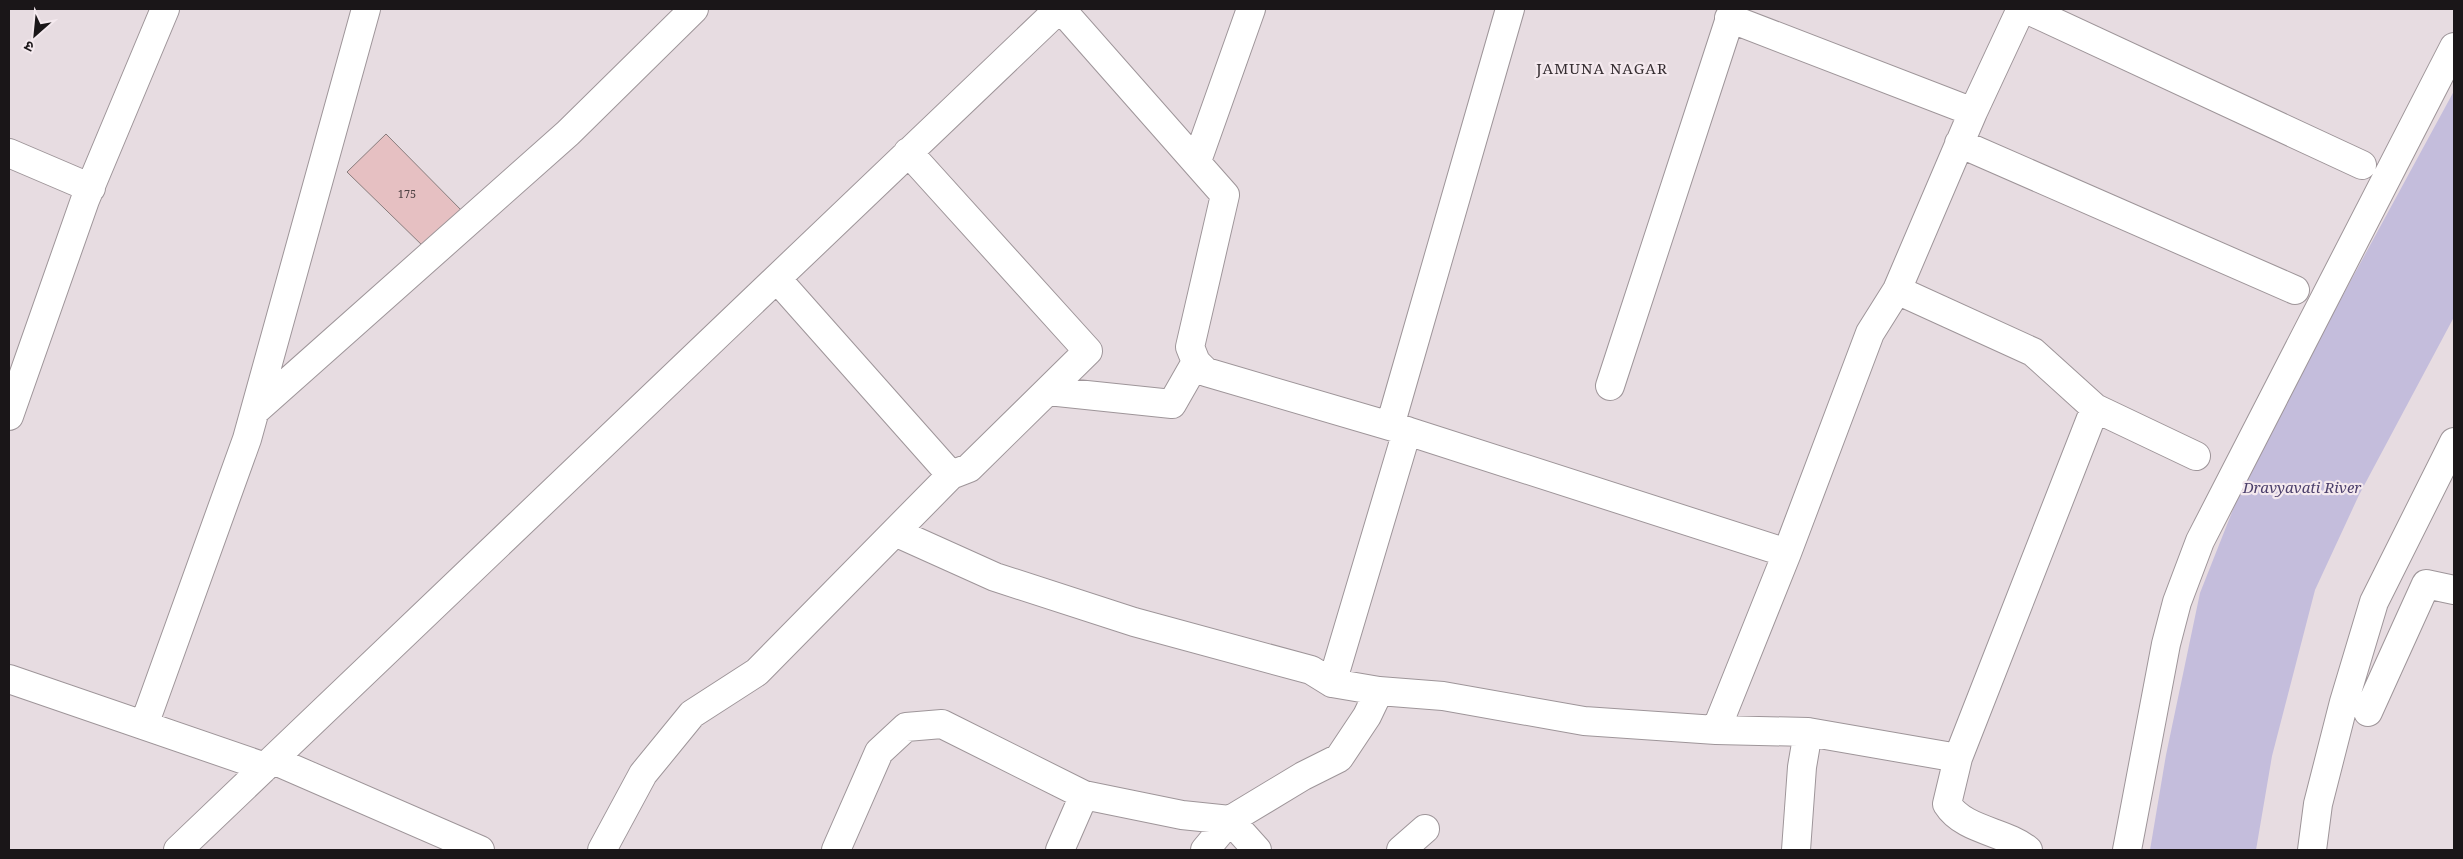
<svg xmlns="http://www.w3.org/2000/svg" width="2463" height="859" font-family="'Noto Serif','Noto Sans Devanagari',serif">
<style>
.water{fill:#c4bddc}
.building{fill:#e6c0c2;stroke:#877c7c}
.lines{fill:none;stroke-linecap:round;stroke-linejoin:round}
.minor-casing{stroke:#9e9599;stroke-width:30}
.minor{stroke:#fff;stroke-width:28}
.labels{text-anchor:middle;stroke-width:4.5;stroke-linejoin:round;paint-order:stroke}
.number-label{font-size:11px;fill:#4d4042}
.neighbourhood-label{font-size:15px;letter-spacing:1px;fill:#362e32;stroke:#f4e9ee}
.water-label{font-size:15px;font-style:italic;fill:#4b3f6b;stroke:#f4e9ee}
</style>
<rect width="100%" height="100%" fill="#e7dce1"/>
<!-- water -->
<path class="water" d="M2454,91V317L2359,495L2315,590L2272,756L2256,850H2150L2166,755L2200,593L2251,464Z"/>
<!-- building -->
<path class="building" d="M386,134L466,215L426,249L347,172Z"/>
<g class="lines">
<defs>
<path id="minor" d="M1061,9L1225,195L1190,347L1196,362L1206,372L1407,431L1787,553
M2026,9L2362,165
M1729,18L1973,112
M1959,143L2295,290
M908,152L1088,351L969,468L951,475
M9,153L91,188
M1197,161L1251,9
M1897,290L2033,352L2095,408L2196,456
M1610,386L1733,9
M1048,391L1172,404L1196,362
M255,411L568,133L694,9
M9,416L85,200L165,9
M1390,426L1510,9
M895,532L995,577L1134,622L1311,670L1332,683L1379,691L1443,696L1584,721L1716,730L1787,553L1870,333L1897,290L1973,112L2021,9
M9,679L265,767
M1332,683L1407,431
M2368,712L2426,584L2454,590
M144,725L247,439L366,9
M1716,730L1808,732L1802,767L1796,850
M1808,732L1958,758
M273,760L480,850
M1084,795L1182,815L1230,820L1257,850
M178,850L1059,9
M602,850L643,774L692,714L757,672L951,475L777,279
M836,850L879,752L906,727L942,724L1084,795L1060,850
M1205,850L1230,820L1303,776L1339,758L1367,716L1379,691
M1401,850L1425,829
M2028,850C2005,831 1964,831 1947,804L1958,758L2095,408
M2127,850L2166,644L2177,602L2200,541L2454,47
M2312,850L2318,804L2344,702L2374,602L2454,442"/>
</defs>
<!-- minor casing -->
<use href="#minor" class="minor-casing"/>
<!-- minor -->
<use href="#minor" class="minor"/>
</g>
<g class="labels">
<!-- number labels -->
<g class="number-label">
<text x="407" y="198">175</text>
</g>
<!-- neighbourhood labels -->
<g class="neighbourhood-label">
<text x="1602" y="74">JAMUNA NAGAR</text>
</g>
<!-- water labels -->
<g class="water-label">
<text x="2302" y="493">Dravyavati River</text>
</g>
</g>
<!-- border -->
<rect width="2463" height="859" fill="none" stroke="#1a1618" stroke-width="20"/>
<!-- north arrow -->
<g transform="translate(35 35) rotate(207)" stroke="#f4e9ee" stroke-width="4" paint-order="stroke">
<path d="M0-4L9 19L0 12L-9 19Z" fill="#1a1618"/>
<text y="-8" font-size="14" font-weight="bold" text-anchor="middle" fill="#1a1618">उ</text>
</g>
</svg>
